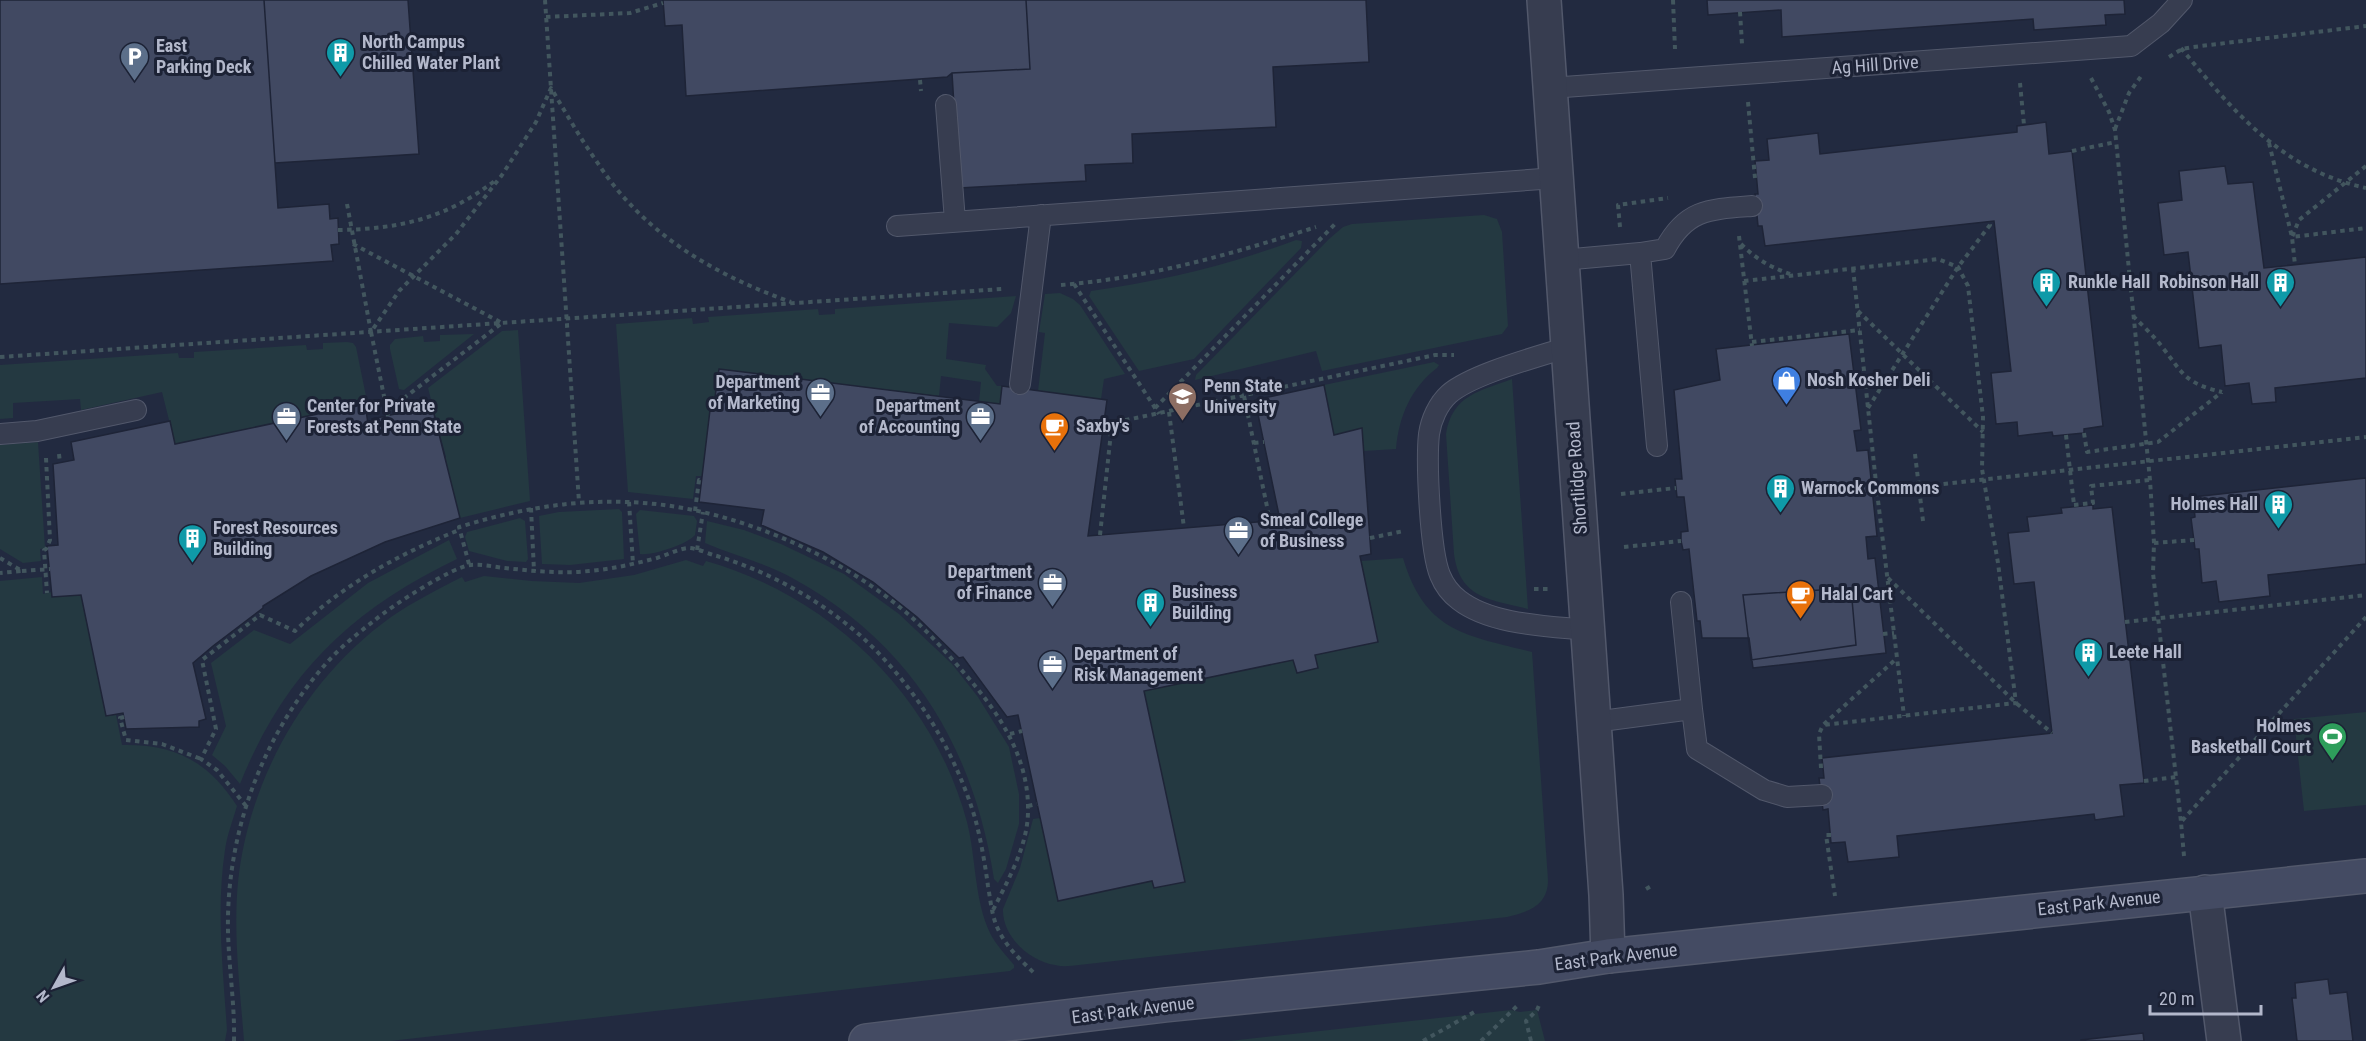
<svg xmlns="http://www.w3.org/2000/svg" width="2366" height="1041" font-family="'Roboto Condensed',sans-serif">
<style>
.green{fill:#243941}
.building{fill:#414962;stroke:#1e2437;stroke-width:1.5}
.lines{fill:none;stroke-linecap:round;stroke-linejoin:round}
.lane-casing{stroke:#52586b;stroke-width:22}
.street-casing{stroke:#52586b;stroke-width:36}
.secondary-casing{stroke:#52586b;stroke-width:36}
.path{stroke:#42565e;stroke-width:4;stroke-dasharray:4.5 4.5;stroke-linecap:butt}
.lane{stroke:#373d50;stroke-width:20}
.street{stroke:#373d50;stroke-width:33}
.secondary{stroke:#444b63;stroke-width:33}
.labels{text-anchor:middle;stroke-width:6;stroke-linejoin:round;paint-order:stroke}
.poi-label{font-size:18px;font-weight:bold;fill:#b3b8cb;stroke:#1c2235;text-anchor:start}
.street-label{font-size:18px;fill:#b3b8cb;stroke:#1c2235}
</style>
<rect width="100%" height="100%" fill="#222a40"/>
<!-- green -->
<path class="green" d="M1484,215L1497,219L1502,232L1508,326L1502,334L1322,371L1316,351L1195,380L1196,375L1329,239L1343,227L1352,224Z
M1296,240L1302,241L1301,248L1194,359L1139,371L1089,296L1091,291C1162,281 1229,265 1296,240Z
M1060,293L1073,299L1080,305L1125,374L1104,379L1101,399L1038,391L1045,333L1039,332L1045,294Z
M1016,296L1011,313L997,327L949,323L946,359L986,365L985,369L997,386H1002L1000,404L979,402L981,382L941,376L939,396L719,369L713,411H711L702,476H696L693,499L628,492L616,324L692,318L693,324L709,322L708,317L818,309L819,315L835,314V309Z
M518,330L530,501L460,518L444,458L446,457L428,388L502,331Z
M474,334L404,390L399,389L390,349V345L395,339L423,336L424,342L440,341V335Z
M347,342L353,343L356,347L367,401L365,404L175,444L162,392L81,410L80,399L13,403V418L0,419V365L178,353L179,358H194V352L306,345L307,350L323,349V343Z
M1434,362L1439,365L1437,368C1411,388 1399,416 1396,449L1364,451L1362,429L1334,435L1324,385Z
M1512,379L1528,609C1490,599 1460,599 1454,554L1446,434C1452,395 1480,391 1512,379Z
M38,442L45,548L40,549L41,561L23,563L0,549V445Z
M619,509L622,512L624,559L570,565L542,564L539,516L559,512Z
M640,510L694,516L697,521L695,535C688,544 652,556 640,554L636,514Z
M520,518L525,521L528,559L526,562L507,561L469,551L465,537L467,532Z
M707,521L744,530L781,544L844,574L899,614L952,664L978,697L1009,747L1019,794V824L1006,869L998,883L994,879C974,749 912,644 794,579C766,563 735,556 705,543Z
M449,540L457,559C351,610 284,674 240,784L225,766L212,755L226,726L211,663L254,630L290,644L368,583Z
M1403,558C1425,632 1465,635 1532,652L1548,880C1548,905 1529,912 1507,917L1079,965C1071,966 1063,967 1055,965C1029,961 1002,936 1003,909L1020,868L1033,819L1040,818L1152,881L1154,888L1184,882L1144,691L1293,660L1297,673L1318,668L1315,655L1378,642L1361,561Z
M686,560L703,566L706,561C830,596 933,695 967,822C976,857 974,899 990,933C996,945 1006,955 1014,965V968L1010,971L390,1041H244C240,988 233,934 238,882C249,778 306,678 391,617C413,602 438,589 462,577L465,582L484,576L532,581L579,583L634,575Z
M42,577L43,594L51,592L52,597L81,595L106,716L116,715L122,745C175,744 208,761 237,806C233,820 227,835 225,850C216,910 223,970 227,1030L225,1041H0V581Z
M2366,712V805L2304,811L2294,719Z
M1511,1010L1520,1012L1537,1010L1545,1041H1229Z"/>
<!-- building -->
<path class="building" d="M0,0H264L278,208L329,204L330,219L338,218L339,244L331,245L333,261L0,284Z
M264,0H408L419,154L275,163Z
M663,0H1026L1030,69L952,73L947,77L686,96L682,25L665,26Z
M1026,0H1366L1369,62L1273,67L1276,127L1132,134L1133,163L1085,165L1086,181L959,188L952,73L1030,69Z
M1707,0H2124L2125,14L2105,15L2106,25L2034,30L2033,19L1782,37L1781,10L1708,15Z
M2046,122L2049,154L2072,151L2103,426L2084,429V433L2053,436L2052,432L2018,436L2017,422L1996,424L1991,373L2011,371L1994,221L1765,246L1762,226H1758L1755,194H1758L1755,161L1769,160L1767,139L1818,133L1820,154L2017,132V126Z
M2225,166L2228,184L2253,182L2264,268L2366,257V378L2275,388L2276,402L2252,404L2249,383L2225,386L2221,345L2199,348L2188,252L2164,255L2158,203L2182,200L2179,171Z
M1849,334L1861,430L1854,431L1857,451L1868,450L1877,536L1866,537L1868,559L1875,558L1886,653L1753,668L1749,638H1702L1700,621H1697L1689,549L1683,550L1681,541V532L1688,531L1684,497H1677L1675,479H1682L1674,390L1720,380L1716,349Z
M719,369L1000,404L1002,386L1107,400L1088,536L1280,520L1255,400L1324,385L1334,435L1362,428L1371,554L1360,556L1378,642L1315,655L1318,668L1297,673L1293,660L1144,691L1185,882L1154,888L1152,881L1058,901L1018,715L1007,717L963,657L959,658L917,617L873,582L823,552L761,525L764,510L699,502L710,410L713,411Z
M365,404L369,430L374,429L372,419L432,406L460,518L385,542L311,576L263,606V608L213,646L193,663L206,719L199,721V727L126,729L123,713L106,716L81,595L52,597L47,546L58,545L53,464L74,460L71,442L170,421L175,444Z
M2366,478V564L2268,575L2270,596L2219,602L2216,581L2202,583L2199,549H2195L2191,518L2195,517L2193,497Z
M2093,505V509L2112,507L2144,781V783L2120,785L2124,816L2095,820L2094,814L1897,836L1899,857L1848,862L1845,842L1831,843L1828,809L1823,810L1819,778H1824L1822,758L2052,733L2034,582L2014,584L2008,533L2029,531L2027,517L2062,513L2061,508Z
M1851,588L1856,645L1751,660L1743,595Z
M2328,979L2330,994L2347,992L2353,1041H2297L2292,998H2296L2295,983Z
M2143,1033L2144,1041H2081V1040Z"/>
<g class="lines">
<defs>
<path id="lane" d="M1550,88L2131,46L2161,23L2182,0
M946,105L955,221
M897,226L1556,178
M1640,253L1665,249C1686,209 1710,209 1752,206
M1562,260L1640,253L1657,446
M1568,347C1537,357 1472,374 1449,394C1438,404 1431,420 1429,434C1426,462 1430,551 1440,575C1444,585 1451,594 1459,600C1491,625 1548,626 1587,630
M1020,384L1041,215
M0,434L37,431L136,410
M1692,709L1697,749L1764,790L1787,797L1822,795
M1594,722L1692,709L1681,602"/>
<path id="street" d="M1544,0L1606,895L1608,956
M2205,892L2224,1041"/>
<path id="secondary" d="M866,1041L1165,1005L1539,967L1608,956L2366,876"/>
</defs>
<!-- lane casing -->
<use href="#lane" class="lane-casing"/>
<!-- street casing -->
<use href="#street" class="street-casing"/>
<!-- secondary casing -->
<use href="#secondary" class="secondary-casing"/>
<!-- path -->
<path class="path" d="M545,0L579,502
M1673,0L1675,49
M1740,12L1742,44
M546,17L630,13L663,3
M2181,48C2233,111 2282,170 2366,188
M2169,57L2182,49L2193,47L2366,26
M2091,78L2109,112L2115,130L2150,480L2154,543L2153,573L2181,822
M920,80L921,91
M2020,83L2024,125
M1748,102L1755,178
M2115,129L2129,93L2142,75
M2269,143L2292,237L2295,265
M2072,151L2116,142
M2366,166L2299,220L2292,237L2366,228
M347,204L371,332
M1620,227L1618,205L1668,198
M338,230C400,229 448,218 497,179
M1739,236L1752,346
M353,244L502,323L387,411
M1741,244C1756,259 1770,267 1790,274
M1853,268L1877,492L1904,716
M1744,281L1938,259L1958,267L1968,286L1983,417L1982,469L1998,563L2016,703L1823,725
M1074,284L1159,414
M1061,285C1149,278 1232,254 1316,227
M1858,311L1983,432
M2133,316C2143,326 2154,336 2163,348C2184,375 2185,383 2222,392
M1752,342L1860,330
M0,357L1002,289
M1244,396L1270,521
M1155,408L1336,223
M1868,408L1958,267L1990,225L1989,221
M1169,412L1184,528
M388,416L371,332L399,291L456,234L502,175L536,122L551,88C566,113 580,138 597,162C643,233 712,274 791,302
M2084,433L2087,452L2158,442L2222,392
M2066,435L2074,505
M1254,443L1264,442
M59,454L60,463
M1915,454L1923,521
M46,458L50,540L46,549L44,550L47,593
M1872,492L2366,437
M1621,494L1676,488
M629,502L633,564
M2074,505L2093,503L2091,486L2150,480
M531,508L534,571
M695,511L699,480L702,481
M1100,535L1112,423L1435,355H1454
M1370,538L1404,531
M2154,543L2194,540
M1624,547L1681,541
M697,550L703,512
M0,558L22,571L0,573
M469,564L459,527C528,506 592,496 664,505C747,516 838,556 902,609C925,628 946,652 965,674C999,713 1029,757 1028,811C1028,846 1007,882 992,912
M22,571L50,569
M1888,578L2016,703L2052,733
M1534,589H1551
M2125,622L2366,595
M1883,634L1894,633
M124,717L120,718L126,740L162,744L201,759
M1010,734L1022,731
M1821,768L1819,734L1823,725L1896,659
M2144,781L2176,777
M246,806L217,770L201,759L216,729L202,660L260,615L295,631C342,585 399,554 459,530
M1028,806L1037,804
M1831,835H1826L1835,896
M2184,856L2181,822L2366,617
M1646,889L1653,885
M234,1041C235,999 227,958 228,916C230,825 264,736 323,667C338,649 357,634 375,620C390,607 453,566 471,565C482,564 495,567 505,568C533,571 561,574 589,571C612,569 634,564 657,558C667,555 680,548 690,548C699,549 709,554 717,556C770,572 820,600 862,637C915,686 954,749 975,818C981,840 985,864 988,886C991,903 992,919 1000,933C1009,950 1023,962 1036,975
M1423,1041L1476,1011
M1481,1041L1518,1005
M1531,1041L1526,1021L1537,1010L1540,1003"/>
<!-- lane -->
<use href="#lane" class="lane"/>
<!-- street -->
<use href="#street" class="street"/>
<!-- secondary -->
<use href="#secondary" class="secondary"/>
</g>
<!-- icons -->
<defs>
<symbol id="building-pin" viewBox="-11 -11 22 30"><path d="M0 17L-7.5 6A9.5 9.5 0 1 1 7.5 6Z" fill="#0f9aa8" stroke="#1c2235"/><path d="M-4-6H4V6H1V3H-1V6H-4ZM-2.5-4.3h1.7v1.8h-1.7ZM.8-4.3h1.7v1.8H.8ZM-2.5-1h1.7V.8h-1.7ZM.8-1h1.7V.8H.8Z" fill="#fff"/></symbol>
<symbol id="parking-pin" viewBox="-11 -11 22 30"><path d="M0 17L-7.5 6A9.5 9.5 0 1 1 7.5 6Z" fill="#5c6f8a" stroke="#1c2235"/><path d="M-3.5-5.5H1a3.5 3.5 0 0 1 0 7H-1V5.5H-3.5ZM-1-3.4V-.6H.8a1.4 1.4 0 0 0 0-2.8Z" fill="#fff"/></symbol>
<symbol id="shop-pin" viewBox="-11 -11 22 30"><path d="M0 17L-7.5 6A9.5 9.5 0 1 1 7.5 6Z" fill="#3f7fe0" stroke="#1c2235"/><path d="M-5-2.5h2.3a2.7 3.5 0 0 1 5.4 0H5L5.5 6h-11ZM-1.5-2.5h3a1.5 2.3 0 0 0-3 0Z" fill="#fff"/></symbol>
<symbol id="office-pin" viewBox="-11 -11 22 30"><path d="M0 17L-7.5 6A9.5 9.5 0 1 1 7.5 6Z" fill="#5c6f8a" stroke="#1c2235"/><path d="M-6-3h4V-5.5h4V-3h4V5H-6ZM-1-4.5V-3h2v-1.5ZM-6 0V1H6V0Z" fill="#fff"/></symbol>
<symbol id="university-pin" viewBox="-11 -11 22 30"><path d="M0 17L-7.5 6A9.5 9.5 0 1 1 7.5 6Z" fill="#8d6e63" stroke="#1c2235"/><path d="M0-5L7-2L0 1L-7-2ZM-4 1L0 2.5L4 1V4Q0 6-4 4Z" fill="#fff"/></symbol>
<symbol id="cafe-pin" viewBox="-11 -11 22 30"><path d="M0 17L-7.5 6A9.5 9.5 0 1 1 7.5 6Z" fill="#e8710a" stroke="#1c2235"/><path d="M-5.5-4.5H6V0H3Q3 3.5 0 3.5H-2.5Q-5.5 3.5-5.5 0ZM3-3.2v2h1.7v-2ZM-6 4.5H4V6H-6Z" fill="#fff"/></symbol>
<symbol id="stadium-pin" viewBox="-11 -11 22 30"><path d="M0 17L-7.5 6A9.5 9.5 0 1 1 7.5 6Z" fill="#2e9e5b" stroke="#1c2235"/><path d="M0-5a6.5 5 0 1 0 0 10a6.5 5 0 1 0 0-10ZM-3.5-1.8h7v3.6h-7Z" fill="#fff"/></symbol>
</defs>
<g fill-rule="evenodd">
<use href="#building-pin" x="324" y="36" width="33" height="45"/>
<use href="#parking-pin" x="118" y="40" width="33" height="45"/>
<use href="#building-pin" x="2030" y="266" width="33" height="45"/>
<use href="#building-pin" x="2264" y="266" width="33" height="45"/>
<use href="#shop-pin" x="1770" y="364" width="33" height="45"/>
<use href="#office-pin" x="804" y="376" width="33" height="45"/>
<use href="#university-pin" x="1166" y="380" width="33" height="45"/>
<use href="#office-pin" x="270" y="400" width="33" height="45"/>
<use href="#office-pin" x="964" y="400" width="33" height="45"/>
<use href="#cafe-pin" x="1038" y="410" width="33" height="45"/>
<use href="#building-pin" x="1764" y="472" width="33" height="45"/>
<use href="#building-pin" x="2262" y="488" width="33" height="45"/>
<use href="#office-pin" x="1222" y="514" width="33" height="45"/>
<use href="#building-pin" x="176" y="522" width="33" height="45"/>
<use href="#office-pin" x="1036" y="566" width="33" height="45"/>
<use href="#cafe-pin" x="1784" y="578" width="33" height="45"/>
<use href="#building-pin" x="1134" y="586" width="33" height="45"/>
<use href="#building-pin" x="2072" y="636" width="33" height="45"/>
<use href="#office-pin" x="1036" y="648" width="33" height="45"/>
<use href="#stadium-pin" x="2316" y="720" width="33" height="45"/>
</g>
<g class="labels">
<!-- poi labels -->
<g class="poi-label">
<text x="362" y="48">North Campus<tspan x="362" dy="21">Chilled Water Plant</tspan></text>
<text x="156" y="52">East<tspan x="156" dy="21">Parking Deck</tspan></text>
<text x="2068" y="288">Runkle Hall</text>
<text x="2259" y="288" text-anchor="end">Robinson Hall</text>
<text x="1807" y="386">Nosh Kosher Deli</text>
<text x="800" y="388" text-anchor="end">Department<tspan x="800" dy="21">of Marketing</tspan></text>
<text x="1204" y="392">Penn State<tspan x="1204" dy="21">University</tspan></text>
<text x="307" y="412">Center for Private<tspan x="307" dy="21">Forests at Penn State</tspan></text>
<text x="960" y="412" text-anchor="end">Department<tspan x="960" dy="21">of Accounting</tspan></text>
<text x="1076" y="432">Saxby's</text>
<text x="1801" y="494">Warnock Commons</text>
<text x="2258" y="510" text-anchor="end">Holmes Hall</text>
<text x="1260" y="526">Smeal College<tspan x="1260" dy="21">of Business</tspan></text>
<text x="213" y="534">Forest Resources<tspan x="213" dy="21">Building</tspan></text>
<text x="1032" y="578" text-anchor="end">Department<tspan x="1032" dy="21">of Finance</tspan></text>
<text x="1172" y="598">Business<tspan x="1172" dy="21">Building</tspan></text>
<text x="1821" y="600">Halal Cart</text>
<text x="2109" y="658">Leete Hall</text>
<text x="1074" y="660">Department of<tspan x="1074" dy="21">Risk Management</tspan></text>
<text x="2311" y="732" text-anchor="end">Holmes<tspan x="2311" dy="21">Basketball Court</tspan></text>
</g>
<!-- street labels -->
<g class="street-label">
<text transform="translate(1875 65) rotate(-4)" y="6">Ag Hill Drive</text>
<text transform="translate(1577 478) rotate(-94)" y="6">Shortlidge Road</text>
<text transform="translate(2099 903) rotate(-6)" y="6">East Park Avenue</text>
<text transform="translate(1616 957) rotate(-7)" y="6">East Park Avenue</text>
<text transform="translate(1133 1010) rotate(-7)" y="6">East Park Avenue</text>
</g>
</g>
<!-- north arrow -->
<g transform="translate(54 987) rotate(230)" stroke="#1c2235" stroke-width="4.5" paint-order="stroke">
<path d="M0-4.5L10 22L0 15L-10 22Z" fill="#b3b8cb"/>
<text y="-9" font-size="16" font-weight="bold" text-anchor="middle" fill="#b3b8cb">N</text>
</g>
<!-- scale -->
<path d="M2150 1005v9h111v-9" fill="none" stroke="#b3b8cb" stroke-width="3"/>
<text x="2159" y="1005" font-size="18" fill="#b3b8cb" stroke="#1c2235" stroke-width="4.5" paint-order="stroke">20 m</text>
</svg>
